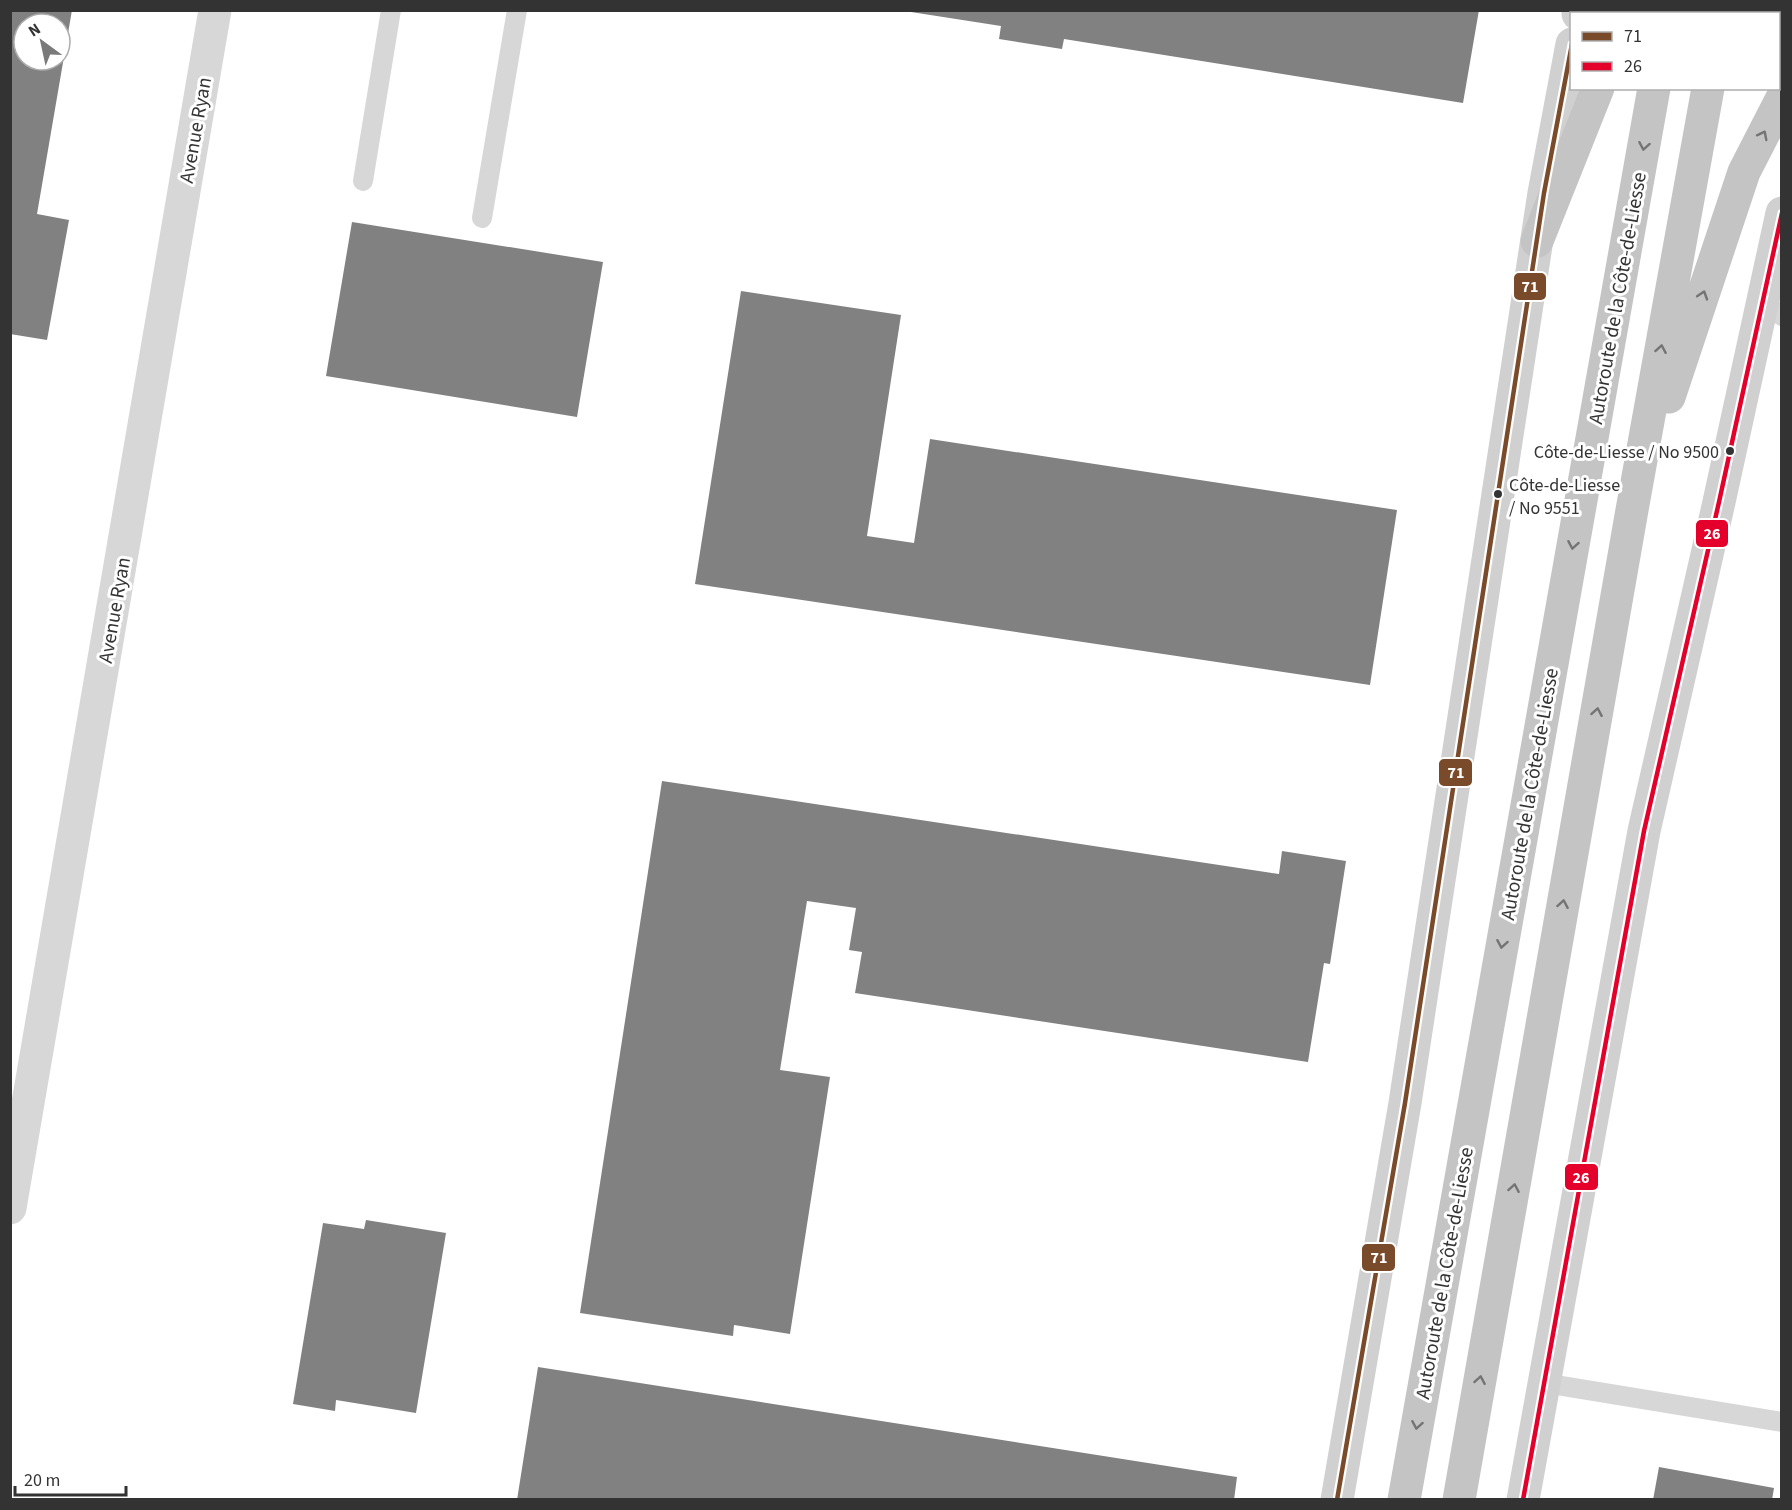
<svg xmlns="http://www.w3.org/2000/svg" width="1792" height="1510" font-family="'Source Sans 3',sans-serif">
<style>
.building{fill:#818181;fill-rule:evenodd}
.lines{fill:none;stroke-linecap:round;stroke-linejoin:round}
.lane{stroke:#d7d7d7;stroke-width:20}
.street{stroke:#d7d7d7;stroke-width:33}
.secondary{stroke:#d0d0d0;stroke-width:33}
.highway{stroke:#c4c4c4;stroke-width:33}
.bus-1-casing{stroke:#fff;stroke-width:9}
.bus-2-casing{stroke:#fff;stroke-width:9}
.bus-1{stroke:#7a4b2a;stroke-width:4.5}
.bus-2{stroke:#e4002b;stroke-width:4.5}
.oneway{stroke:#747474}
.bus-dot{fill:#333;stroke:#fff;stroke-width:2}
.labels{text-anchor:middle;stroke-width:6;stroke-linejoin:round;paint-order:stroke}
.bus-label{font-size:18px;fill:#333;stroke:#fff;text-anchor:end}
.street-label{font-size:20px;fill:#333;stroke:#fff}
.line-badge{stroke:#fff;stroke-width:2}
.badge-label{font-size:16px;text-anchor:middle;font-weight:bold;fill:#fff}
</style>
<rect width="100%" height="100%" fill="#fff"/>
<!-- building -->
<path class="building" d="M10,10H72L37,214L69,220L47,340L10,334ZM24,24H60V60H24Z
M911,10H1479L1463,103L1064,39L1062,49L999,39L1001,26L911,12Z
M352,222L603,262L577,417L326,376Z
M741,291L901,315L867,536L914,543L930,439L1397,510L1370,685L695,584Z
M662,781L1279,874L1282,851L1346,861L1330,964L1324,963L1308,1062L855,993L862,952L849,950L856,908L807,901L780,1070L830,1077L790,1334L734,1325L733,1336L580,1313Z
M366,1220L446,1233L416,1413L336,1400L335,1411L293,1404L323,1223L364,1229Z
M538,1367L1237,1477L1234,1500H517Z
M1659,1467L1774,1488L1772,1500H1653Z"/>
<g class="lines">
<!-- lane -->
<path class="lane" d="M363,181L391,10
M482,218L517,10
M1763,303L1782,316
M1544,1383L1782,1422"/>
<!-- street -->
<path class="street" d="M10,1208L215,10"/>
<!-- secondary -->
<path class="secondary" d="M1578,14V10
M1337,1500L1405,1103L1544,193L1572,44
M1523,1500L1644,831L1719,502L1782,213"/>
<!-- highway -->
<path class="highway" d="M1629,14L1630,10
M1667,14L1668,10
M1721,14L1722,10
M1537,241L1598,88
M1669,397L1744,172L1782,98
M1404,1500L1654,88
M1459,1500L1632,510L1708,88"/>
<defs>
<path id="bus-1" d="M1337,1500L1405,1103L1544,193L1572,44"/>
<path id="bus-2" d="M1523,1500L1644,831L1719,502L1782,213"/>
</defs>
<!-- bus-1 casing -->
<use href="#bus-1" class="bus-1-casing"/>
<!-- bus-2 casing -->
<use href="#bus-2" class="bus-2-casing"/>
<!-- bus-1 -->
<use href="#bus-1" class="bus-1"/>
<!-- bus-2 -->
<use href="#bus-2" class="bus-2"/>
</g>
<!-- one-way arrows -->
<defs><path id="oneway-chevron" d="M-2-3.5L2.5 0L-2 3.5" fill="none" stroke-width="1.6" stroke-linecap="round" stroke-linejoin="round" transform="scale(1.5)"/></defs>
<g class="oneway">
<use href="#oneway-chevron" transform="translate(1763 135) rotate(-63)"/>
<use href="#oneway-chevron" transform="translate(1644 146) rotate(100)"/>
<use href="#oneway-chevron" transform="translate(1703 295) rotate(-72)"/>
<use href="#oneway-chevron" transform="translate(1661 349) rotate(-80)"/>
<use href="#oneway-chevron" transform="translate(1573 545) rotate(100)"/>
<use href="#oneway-chevron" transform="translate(1597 712) rotate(-80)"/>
<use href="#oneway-chevron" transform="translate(1563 904) rotate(-80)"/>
<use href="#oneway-chevron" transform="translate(1502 944) rotate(100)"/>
<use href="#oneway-chevron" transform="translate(1514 1188) rotate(-80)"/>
<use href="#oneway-chevron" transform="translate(1480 1380) rotate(-80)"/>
<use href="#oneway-chevron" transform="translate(1417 1425) rotate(100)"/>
</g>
<!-- markers -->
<g class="bus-dot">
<circle cx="1730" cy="451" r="5"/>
<circle cx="1498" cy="494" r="5"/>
</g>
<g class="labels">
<!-- bus labels -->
<g class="bus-label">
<text x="1719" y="458">Côte-de-Liesse / No 9500</text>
<text x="1509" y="491" text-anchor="start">Côte-de-Liesse<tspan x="1509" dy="23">/ No 9551</tspan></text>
</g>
<!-- street labels -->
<g class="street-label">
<text transform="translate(195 130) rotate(-80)" y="7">Avenue Ryan</text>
<text transform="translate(1617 298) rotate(-80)" y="7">Autoroute de la Côte-de-Liesse</text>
<text transform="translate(114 610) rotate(-80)" y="7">Avenue Ryan</text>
<text transform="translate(1529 794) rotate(-80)" y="7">Autoroute de la Côte-de-Liesse</text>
<text transform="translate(1444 1273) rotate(-80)" y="7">Autoroute de la Côte-de-Liesse</text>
</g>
</g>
<g class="line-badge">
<rect x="1513" y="272" width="34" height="29" rx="6" fill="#7a4b2a"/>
<rect x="1695" y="519" width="34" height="29" rx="6" fill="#e4002b"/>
<rect x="1438" y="758" width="35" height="29" rx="6" fill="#7a4b2a"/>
<rect x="1564" y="1163" width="35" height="28" rx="6" fill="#e4002b"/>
<rect x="1361" y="1243" width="35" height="29" rx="6" fill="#7a4b2a"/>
</g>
<g class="badge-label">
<text x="1530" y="292">71</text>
<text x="1712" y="539">26</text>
<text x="1456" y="778">71</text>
<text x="1581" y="1183">26</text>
<text x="1379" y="1263">71</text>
</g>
<!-- border -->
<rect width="1792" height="1510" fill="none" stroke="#333333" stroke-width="24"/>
<!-- legend -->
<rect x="1570" y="12" width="210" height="78" fill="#ffffff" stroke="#adadad" stroke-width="1.5"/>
<rect x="1582" y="32" width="30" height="9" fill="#7a4b2a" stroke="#adadad" stroke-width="1.5"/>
<text x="1624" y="42" font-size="18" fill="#333333">71</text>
<rect x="1582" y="62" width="30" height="9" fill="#e4002b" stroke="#adadad" stroke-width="1.5"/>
<text x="1624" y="72" font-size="18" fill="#333333">26</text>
<!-- north arrow -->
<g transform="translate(42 42) rotate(327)"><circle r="28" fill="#ffffff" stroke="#adadad" stroke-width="1.5"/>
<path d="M0-4.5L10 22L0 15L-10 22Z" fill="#7a7a7a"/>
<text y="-9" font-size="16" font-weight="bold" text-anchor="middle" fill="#333333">N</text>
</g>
<!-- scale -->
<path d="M15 1486v9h111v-9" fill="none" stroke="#333333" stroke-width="3"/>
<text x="24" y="1486" font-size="18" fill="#333333" stroke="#ffffff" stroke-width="4.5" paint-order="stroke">20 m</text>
</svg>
